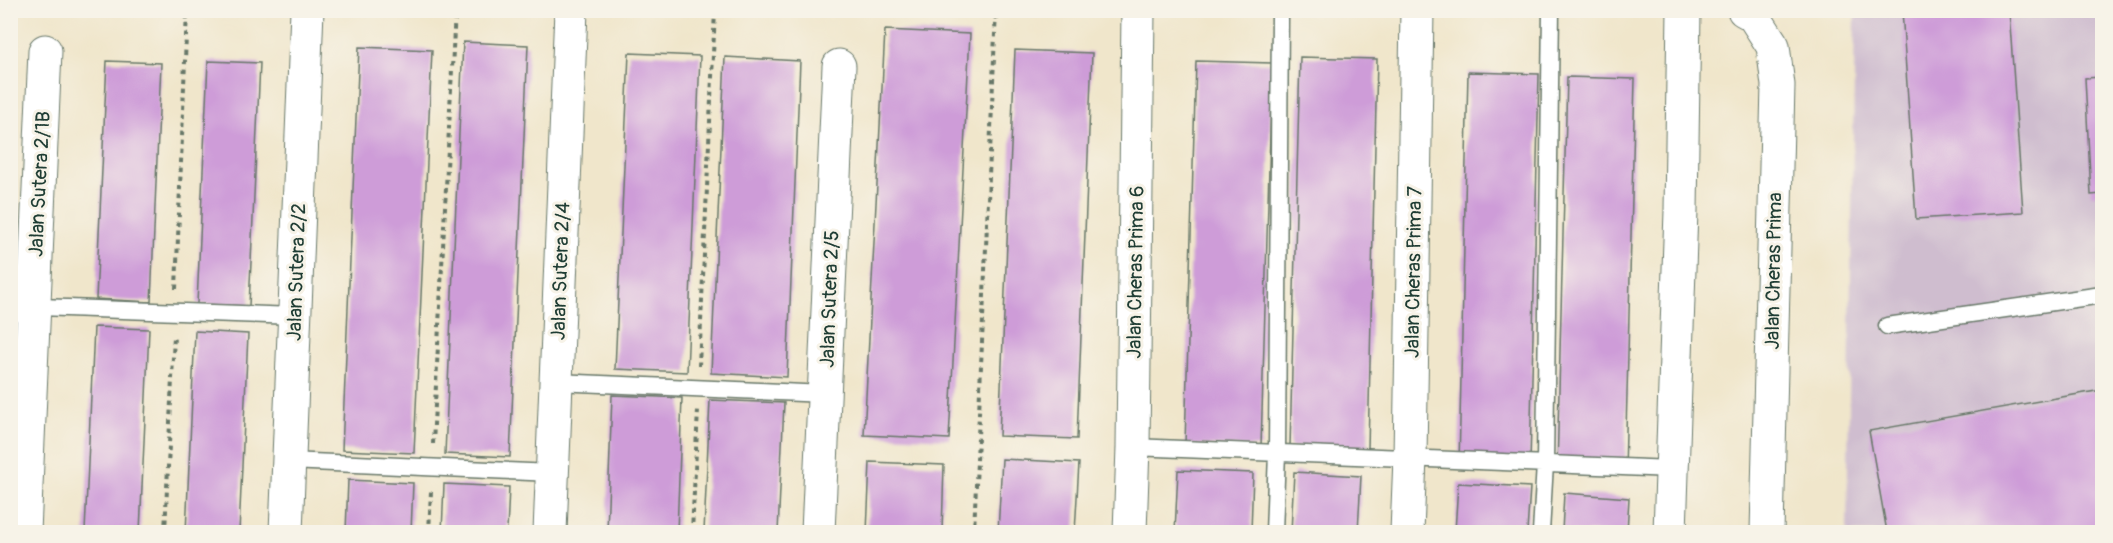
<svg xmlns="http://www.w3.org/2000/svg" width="2113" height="543" font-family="Pangolin,sans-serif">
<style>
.industrial{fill:#cfbdcf}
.building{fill:#ce9cd8}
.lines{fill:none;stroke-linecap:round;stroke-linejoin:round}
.lane-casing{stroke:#687869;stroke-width:19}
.street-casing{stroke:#687869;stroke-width:35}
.path{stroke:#687869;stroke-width:4;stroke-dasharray:4.5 4.5;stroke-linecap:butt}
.lane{stroke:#fff;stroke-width:16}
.street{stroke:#fff;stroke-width:33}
.labels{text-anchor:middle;stroke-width:6;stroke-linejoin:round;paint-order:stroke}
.street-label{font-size:20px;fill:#1f3d34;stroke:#f7f3e8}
</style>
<rect width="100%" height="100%" fill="#f7f3e8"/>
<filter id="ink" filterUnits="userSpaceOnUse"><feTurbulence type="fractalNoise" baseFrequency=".0167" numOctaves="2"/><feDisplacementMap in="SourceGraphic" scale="12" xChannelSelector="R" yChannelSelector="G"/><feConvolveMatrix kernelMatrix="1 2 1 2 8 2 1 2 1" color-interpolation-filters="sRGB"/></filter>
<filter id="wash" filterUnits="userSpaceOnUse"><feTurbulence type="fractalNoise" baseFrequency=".008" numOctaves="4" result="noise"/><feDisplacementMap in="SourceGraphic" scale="24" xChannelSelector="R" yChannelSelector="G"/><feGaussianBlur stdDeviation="1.35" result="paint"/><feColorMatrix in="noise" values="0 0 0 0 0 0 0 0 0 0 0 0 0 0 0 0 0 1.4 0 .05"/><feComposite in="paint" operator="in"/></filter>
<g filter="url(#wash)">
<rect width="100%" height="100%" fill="#f0e6cb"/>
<!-- industrial -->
<path class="industrial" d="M1855,11H2102V532H1847Z"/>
<g id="blocks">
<!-- building -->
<path class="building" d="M1902,10H2009L2023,212L1916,219Z
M885,30L970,34L949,439L864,435Z
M463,42L528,45L510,457L445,454Z
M359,47L432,50L414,453L342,450Z
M1015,50L1092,53L1077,439L999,436Z
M629,53L700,56L687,372L615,369Z
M725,57L800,61L787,377L711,373Z
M1300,57L1377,59L1368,449L1290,447Z
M107,61L161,63L151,302L96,299Z
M208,61L260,63L249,306L197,304Z
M1196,61L1272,63L1261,447L1185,445Z
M1468,72L1539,74L1530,465L1459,464Z
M1567,77L1635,79L1625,472L1557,470Z
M2102,77V194L2091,195L2085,78Z
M94,327L149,329L140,532H85Z
M195,331L248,334L239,532H186Z
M2102,390V532H1887L1869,431Z
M612,395L682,398L677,532H607Z
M710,400L784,403L778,532H704Z
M1002,459L1079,463L1075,532H998Z
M870,462L944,465L942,532H867Z
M1178,470L1253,473L1251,532H1175Z
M1294,472L1361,476L1358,532H1291Z
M348,480L413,483L411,532H346Z
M1458,483L1530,487L1527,532H1455Z
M444,484L509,487L507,532H442Z
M1564,493L1629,498L1627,532H1562Z"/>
</g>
</g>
<g filter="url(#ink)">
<use href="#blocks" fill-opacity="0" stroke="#687869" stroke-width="1.5"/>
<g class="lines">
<defs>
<path id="lane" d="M10,306L295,316
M1887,326L2102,295
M556,382L825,394
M1133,447L1672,469
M289,461L553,473
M1274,532L1277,453L1280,10
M1541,532L1545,464L1551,10"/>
<path id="street" d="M1744,10L1753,15L1773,46L1778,85L1767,532
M24,532L45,51
M286,532L307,10
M550,532L571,10
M818,532L839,66
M1130,532L1133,447L1138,10
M1407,532L1410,458L1417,10
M1670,532L1681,211L1684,10"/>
</defs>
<!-- lane casing -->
<use href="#lane" class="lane-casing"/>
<!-- street casing -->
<use href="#street" class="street-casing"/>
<!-- path -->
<path class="path" d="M176,289L187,10
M699,366L715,10
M433,444L455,10
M165,532L174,335
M429,532L431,491
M692,532L698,410
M974,532L996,10"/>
<!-- lane -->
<use href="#lane" class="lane"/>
<!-- street -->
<use href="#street" class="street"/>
</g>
</g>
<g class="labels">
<!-- street labels -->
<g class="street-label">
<text transform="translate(39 184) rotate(-87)" y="7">Jalan Sutera 2/1B</text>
<text transform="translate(560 271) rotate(-88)" y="7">Jalan Sutera 2/4</text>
<text transform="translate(1773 271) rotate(-89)" y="7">Jalan Cheras Prima</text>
<text transform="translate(296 272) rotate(-88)" y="7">Jalan Sutera 2/2</text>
<text transform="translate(1135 272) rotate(-89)" y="7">Jalan Cheras Prima 6</text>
<text transform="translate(1413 272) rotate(-89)" y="7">Jalan Cheras Prima 7</text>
<text transform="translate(829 299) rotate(-88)" y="7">Jalan Sutera 2/5</text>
</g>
</g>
<!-- margin -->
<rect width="2113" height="543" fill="none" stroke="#f7f3e8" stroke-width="36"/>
</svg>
